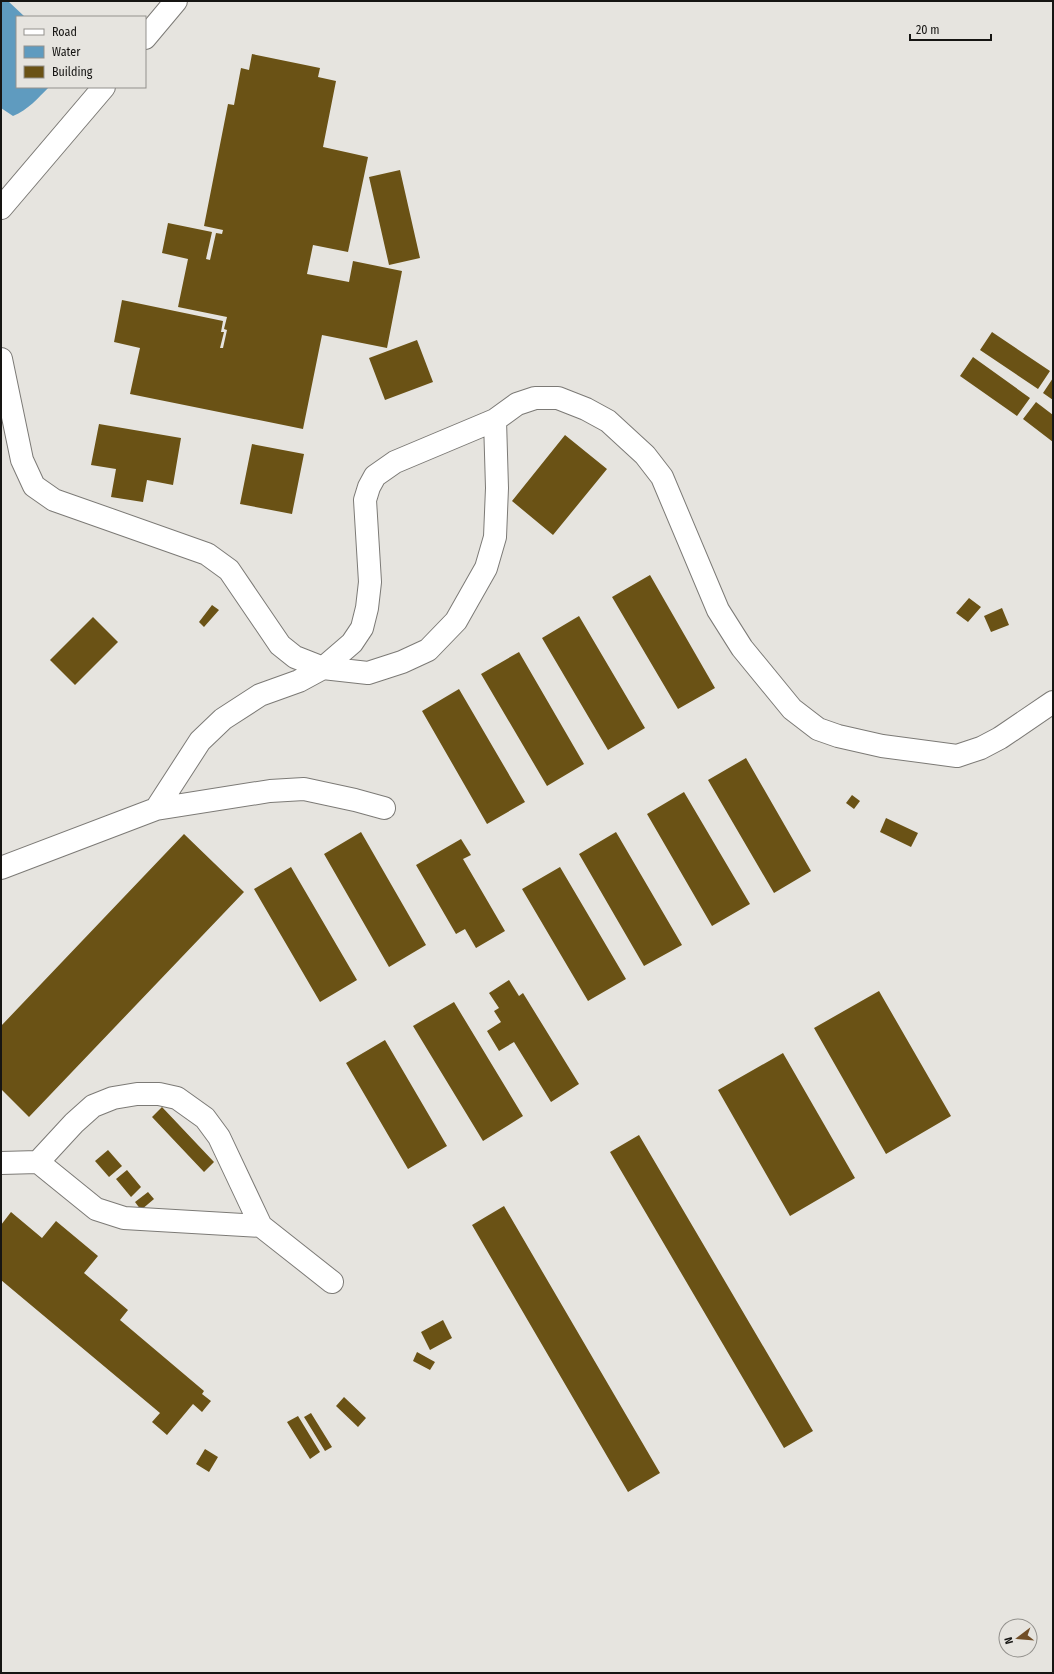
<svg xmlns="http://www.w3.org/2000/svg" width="1054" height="1674" font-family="'Fira Sans Condensed',sans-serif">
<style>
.water{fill:#5f9bbf}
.building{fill:#6a5215}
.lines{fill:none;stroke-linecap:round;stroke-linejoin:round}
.minor-casing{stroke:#7c7a76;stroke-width:24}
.minor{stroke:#fff;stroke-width:22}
</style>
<rect width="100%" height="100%" fill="#e6e4df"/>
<!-- water -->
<path class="water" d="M1,1H8L25,17H17V87H49C38,98 28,110 13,116L1,108Z"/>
<!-- building -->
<path class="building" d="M252,54L320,68L318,77L336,81L323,147L368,157L348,252L313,245L307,274L349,282L353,261L402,271L387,348L322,335L303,429L130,394L140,348L114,342L122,300L223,321L221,332H224L220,348H223L227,330L224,329L227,317L178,307L188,259L162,253L168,223L212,232L206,259L210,260L216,233L222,234L223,230L204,226L228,104L234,105L241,68L249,70Z
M400,170L420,258L389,265L369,177Z
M992,332L1050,371L1038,389L980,350Z
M417,340L433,382L385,400L369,358Z
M973,357L1030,398L1017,416L960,376Z
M1053,378V400L1043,393Z
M1036,402L1053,415V442L1023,419Z
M99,424L181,438L173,485L147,480L143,502L111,497L116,469L91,465Z
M565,435L607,469L553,535L512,501Z
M252,444L304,454L292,514L240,504Z
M650,575L715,688L678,709L612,597Z
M969,598L981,607L968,622L956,613Z
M212,605L219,610L204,627L199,622Z
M1002,608L1009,625L991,632L984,616Z
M579,616L645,728L608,750L542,638Z
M93,617L118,642L75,685L50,660Z
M519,652L584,764L547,786L481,674Z
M459,689L525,802L487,824L422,711Z
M746,758L811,871L774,893L708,780Z
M684,792L750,904L712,926L647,814Z
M852,795L860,801L854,809L846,803Z
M886,818L918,833L911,847L880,832Z
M361,832L426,945L389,967L324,854Z
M616,832L682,945L644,966L579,854Z
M184,834L244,892L29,1117L1,1089V1026Z
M461,839L471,855L463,859L505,931L476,948L465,929L456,934L416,865Z
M291,867L357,980L320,1002L254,889Z
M560,867L626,979L588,1001L522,889Z
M509,980L519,996L523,993L579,1084L551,1102L514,1042L499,1051L487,1031L501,1022L494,1011L499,1008L489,993Z
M879,991L951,1116L886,1154L814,1028Z
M454,1002L523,1116L483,1141L413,1026Z
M385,1040L447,1146L408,1169L346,1063Z
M783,1053L855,1178L790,1216L718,1090Z
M162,1107L214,1162L204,1172L152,1117Z
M639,1135L813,1431L784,1448L610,1152Z
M108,1150L122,1166L109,1177L95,1161Z
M127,1170L141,1187L131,1197L116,1179Z
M148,1192L154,1199L141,1210L135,1202Z
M504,1206L660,1473L628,1492L472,1225Z
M11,1212L42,1238L56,1221L98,1256L84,1273L128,1310L120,1320L204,1391L202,1394L211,1401L202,1412L193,1404L167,1435L152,1422L160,1413L1,1280V1225Z
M443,1320L452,1338L430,1350L421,1332Z
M417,1352L435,1362L430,1370L413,1361Z
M344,1397L366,1418L358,1427L336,1406Z
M311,1413L332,1447L325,1451L304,1417Z
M298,1416L320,1452L310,1459L287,1422Z
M205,1449L218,1457L209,1472L196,1464Z"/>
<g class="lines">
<defs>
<path id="minor" d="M145,38L176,1
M1,208L104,87
M1,359L22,460L34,486L54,500L207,554L229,570L280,645L295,657L323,668L368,673L402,662L428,650L456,621L486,568L495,537L497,488L495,420
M156,809L200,741L223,719L260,695L299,681L323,668L352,643L362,628L367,608L370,582L365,500L369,487L375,476L395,462L495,420L517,404L535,398H558L586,409L608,421L645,455L662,477L718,610L742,648L792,709L818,729L838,736L882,746L957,756L981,748L1000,738L1053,702
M1,868L156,809L270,791L304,789L355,800L384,808
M38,1162L74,1123L93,1106L113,1098L137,1094H159L177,1098L205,1118L219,1137L261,1226
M1,1163L38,1162L96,1209L124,1218L261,1226L332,1282"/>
</defs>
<!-- minor casing -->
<use href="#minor" class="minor-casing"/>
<!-- minor -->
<use href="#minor" class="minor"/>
</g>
<!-- border -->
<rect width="1054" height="1674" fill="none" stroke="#161513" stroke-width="4"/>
<!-- legend -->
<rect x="16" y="16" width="130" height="72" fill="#e6e4df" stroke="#93918d"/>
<rect x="24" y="29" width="20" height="6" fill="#ffffff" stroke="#93918d"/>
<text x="52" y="36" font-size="12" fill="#161513">Road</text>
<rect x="24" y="46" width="20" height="12" fill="#5f9bbf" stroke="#93918d"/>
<text x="52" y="56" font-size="12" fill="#161513">Water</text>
<rect x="24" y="66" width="20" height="12" fill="#6a5215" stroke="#93918d"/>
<text x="52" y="76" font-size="12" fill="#161513">Building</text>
<!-- north arrow -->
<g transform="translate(1018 1638) rotate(254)"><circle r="19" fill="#e6e4df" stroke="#93918d"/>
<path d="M0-3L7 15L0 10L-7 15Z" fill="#714e27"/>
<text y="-6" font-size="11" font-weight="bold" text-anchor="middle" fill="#161513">N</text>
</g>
<!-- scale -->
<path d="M910 34v6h81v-6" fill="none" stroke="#161513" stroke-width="2"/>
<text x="916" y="34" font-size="12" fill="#161513" stroke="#e6e4df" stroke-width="3" paint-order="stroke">20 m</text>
</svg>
